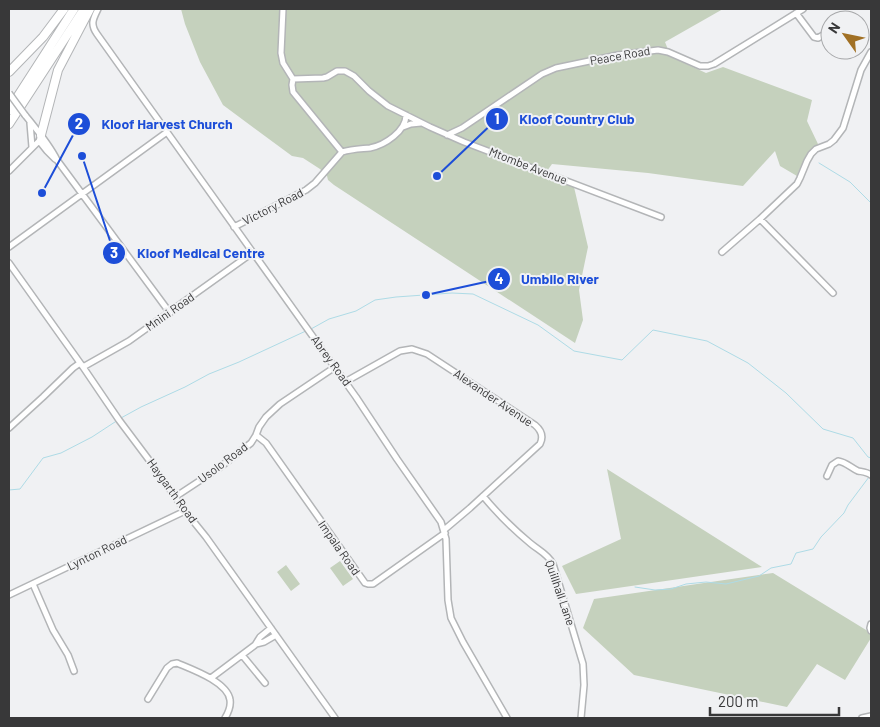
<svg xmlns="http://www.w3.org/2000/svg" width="880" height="727" font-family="Barlow,sans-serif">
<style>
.green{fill:#c5d1bd}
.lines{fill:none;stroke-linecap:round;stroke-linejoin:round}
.stream{stroke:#aedbe6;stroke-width:1}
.minor-casing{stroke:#b3b5b7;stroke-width:8}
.highway-casing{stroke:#b3b5b7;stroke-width:10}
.minor{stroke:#fff;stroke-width:5}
.highway{stroke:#fff;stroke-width:8}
.minor-bridge-casing{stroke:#b3b5b7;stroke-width:8;stroke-linecap:butt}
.minor-bridge{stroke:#fff;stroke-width:5}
.labels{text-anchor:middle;stroke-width:4;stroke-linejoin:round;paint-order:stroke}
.street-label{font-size:12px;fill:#383839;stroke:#f0f1f3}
.leader{fill:none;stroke:#1d4ed8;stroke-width:2}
.callout-dot{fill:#1d4ed8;stroke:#f0f1f3;stroke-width:2}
.mark-label{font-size:15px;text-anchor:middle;font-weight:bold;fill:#fff}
.callout-label{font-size:14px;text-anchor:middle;font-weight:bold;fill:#1d4ed8;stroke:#f0f1f3;stroke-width:4;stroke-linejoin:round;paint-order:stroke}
</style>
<rect width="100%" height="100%" fill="#f0f1f3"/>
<!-- green -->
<path class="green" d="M181,9H723L665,42L671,57L706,73L723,67L812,100L807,121L818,144C807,153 802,163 797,176L780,166L775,151L743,186L648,173L552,164L547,171L548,177L574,187L588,247L579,290L583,320L575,343L334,185L328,180L327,176L320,169L303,158L292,156L223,105L200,62L185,24Z
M607,469L762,567L576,594L562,566L621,539Z
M340,561L353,579L343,586L330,568Z
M286,565L300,584L291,591L277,572Z
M773,573L871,633V638L845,680L817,664L787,707L634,675L583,628L594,599Z"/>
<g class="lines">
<!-- stream -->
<path class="stream" d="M819,163L850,182L871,203
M311,329L329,319L356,311L375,300L396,297L452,293L473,294L538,325L574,351L622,360L653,330L707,341L748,363L786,393L823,429L853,438L868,457L871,458
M121,418L141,407L185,387L209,374L239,362L308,330
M9,490L20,489L43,458L61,453L92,437L118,420
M635,587L655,590L671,589L686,584L706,582L726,584L759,576L771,568L791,564L796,553L813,549L821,537L844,513L848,505L869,477"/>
<defs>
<path id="minor" d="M98,9C93,19 90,24 97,34L356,397L397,459L441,522L446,539L448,600L451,618L463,642L507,718
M796,13L814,37L818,38L830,31
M293,79L323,78L327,77L337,71H345L354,76L369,91L388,106L430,127L464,142L661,217
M25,115C37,130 49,144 57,160L170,313
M30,123L32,147
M403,127L411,124L421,123
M447,135L462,128L542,74L556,68L618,55L658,50L668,52L700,66H708L714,64L803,9
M39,141L47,151L55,159
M342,152C352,149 360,149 370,148C385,145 406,131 406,115
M9,171L39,141L41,135
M760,219L833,293
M234,227L306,190L315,183L342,152L293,92L292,85L293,79L283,63L281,53L283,9
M9,247L167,132
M722,252L760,219L797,184L800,178L807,161L811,154L816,149L829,144L834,140L843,128L861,70L871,52
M9,263L83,367L119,420L149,460L185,511L206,537L335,718
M83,367L129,341L252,253
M345,382L400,351L412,349L427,354L535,425C541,430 544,436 540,444L470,508L444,530
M9,428L43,397L73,368L80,363
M256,435L266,443L365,583L368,584H373L445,533
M827,476L832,465L838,461C846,462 851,468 858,471C864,472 867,472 871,475
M483,496C497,513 513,529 530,543C538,550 548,554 553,564L583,664L584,685L581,718
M175,497L219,468L251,443L256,435L259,427L266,417L280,404L335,367
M33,584L53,630L68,655L74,671
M9,595L185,511
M871,624L870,628L871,631
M256,644L264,642L276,635
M242,655L265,683
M211,678L255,645L260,637L271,628
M148,699L167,668L172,664L177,663C191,669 228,682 230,700C231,706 228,713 225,718
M862,718L871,716"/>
<path id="highway" d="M9,72L43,37L64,9
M9,110L74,9
M9,124L84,9
M41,135L58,70L90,9"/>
</defs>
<!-- minor casing -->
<use href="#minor" class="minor-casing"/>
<!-- highway casing -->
<use href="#highway" class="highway-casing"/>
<!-- minor -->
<use href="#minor" class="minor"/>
<!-- highway -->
<use href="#highway" class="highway"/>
<defs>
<path id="minor-bridge" d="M9,93L25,115"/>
</defs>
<!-- minor-bridge casing -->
<use href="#minor-bridge" class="minor-bridge-casing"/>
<!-- minor-bridge -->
<use href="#minor-bridge" class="minor-bridge"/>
</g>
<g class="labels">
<!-- street labels -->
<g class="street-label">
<text transform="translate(620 56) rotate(-10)" y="4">Peace Road</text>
<text transform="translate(528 166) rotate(21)" y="4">Mtombe Avenue</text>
<text transform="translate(273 207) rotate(-27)" y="4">Victory Road</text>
<text transform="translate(170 312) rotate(-35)" y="4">Mnini Road</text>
<text transform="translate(331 361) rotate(54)" y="4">Abrey Road</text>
<text transform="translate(493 398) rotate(34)" y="4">Alexander Avenue</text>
<text transform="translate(223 463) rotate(-37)" y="4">Usolo Road</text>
<text transform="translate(172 491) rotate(54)" y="4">Haygarth Road</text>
<text transform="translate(339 548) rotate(55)" y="4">Impala Road</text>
<text transform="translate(97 553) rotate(-26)" y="4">Lynton Road</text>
<text transform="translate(560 593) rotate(71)" y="4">Quillhall Lane</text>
</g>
</g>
<!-- callouts -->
<path class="leader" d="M437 176L497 119M42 193L79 124M82 156L114 253M426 295L499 279"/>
<g class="callout-dot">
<circle cx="437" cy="176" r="5"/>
<circle cx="42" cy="193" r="5"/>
<circle cx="82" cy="156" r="5"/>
<circle cx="426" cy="295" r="5"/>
<circle cx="497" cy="119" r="12"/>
<circle cx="79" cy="124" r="12"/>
<circle cx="114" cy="253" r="12"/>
<circle cx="499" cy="279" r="12"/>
</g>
<g class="mark-label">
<text x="497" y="124">1</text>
<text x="79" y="129">2</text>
<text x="114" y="258">3</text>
<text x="499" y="284">4</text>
</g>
<g class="callout-label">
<text x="577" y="124">Kloof Country Club</text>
<text x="167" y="129">Kloof Harvest Church</text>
<text x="201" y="258">Kloof Medical Centre</text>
<text x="560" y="284">Umbilo River</text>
</g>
<!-- border -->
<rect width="880" height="727" fill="none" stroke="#383839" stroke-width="20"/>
<!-- north arrow -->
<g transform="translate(845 35) rotate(303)"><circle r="24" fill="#f0f1f3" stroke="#a6a7a9"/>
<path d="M0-4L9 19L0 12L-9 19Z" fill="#a17024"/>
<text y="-8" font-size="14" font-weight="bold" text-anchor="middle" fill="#383839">N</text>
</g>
<!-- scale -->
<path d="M710 707v8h129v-8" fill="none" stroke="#383839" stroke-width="2.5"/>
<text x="718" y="707" font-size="15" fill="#383839" stroke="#f0f1f3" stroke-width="4" paint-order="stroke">200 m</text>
</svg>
